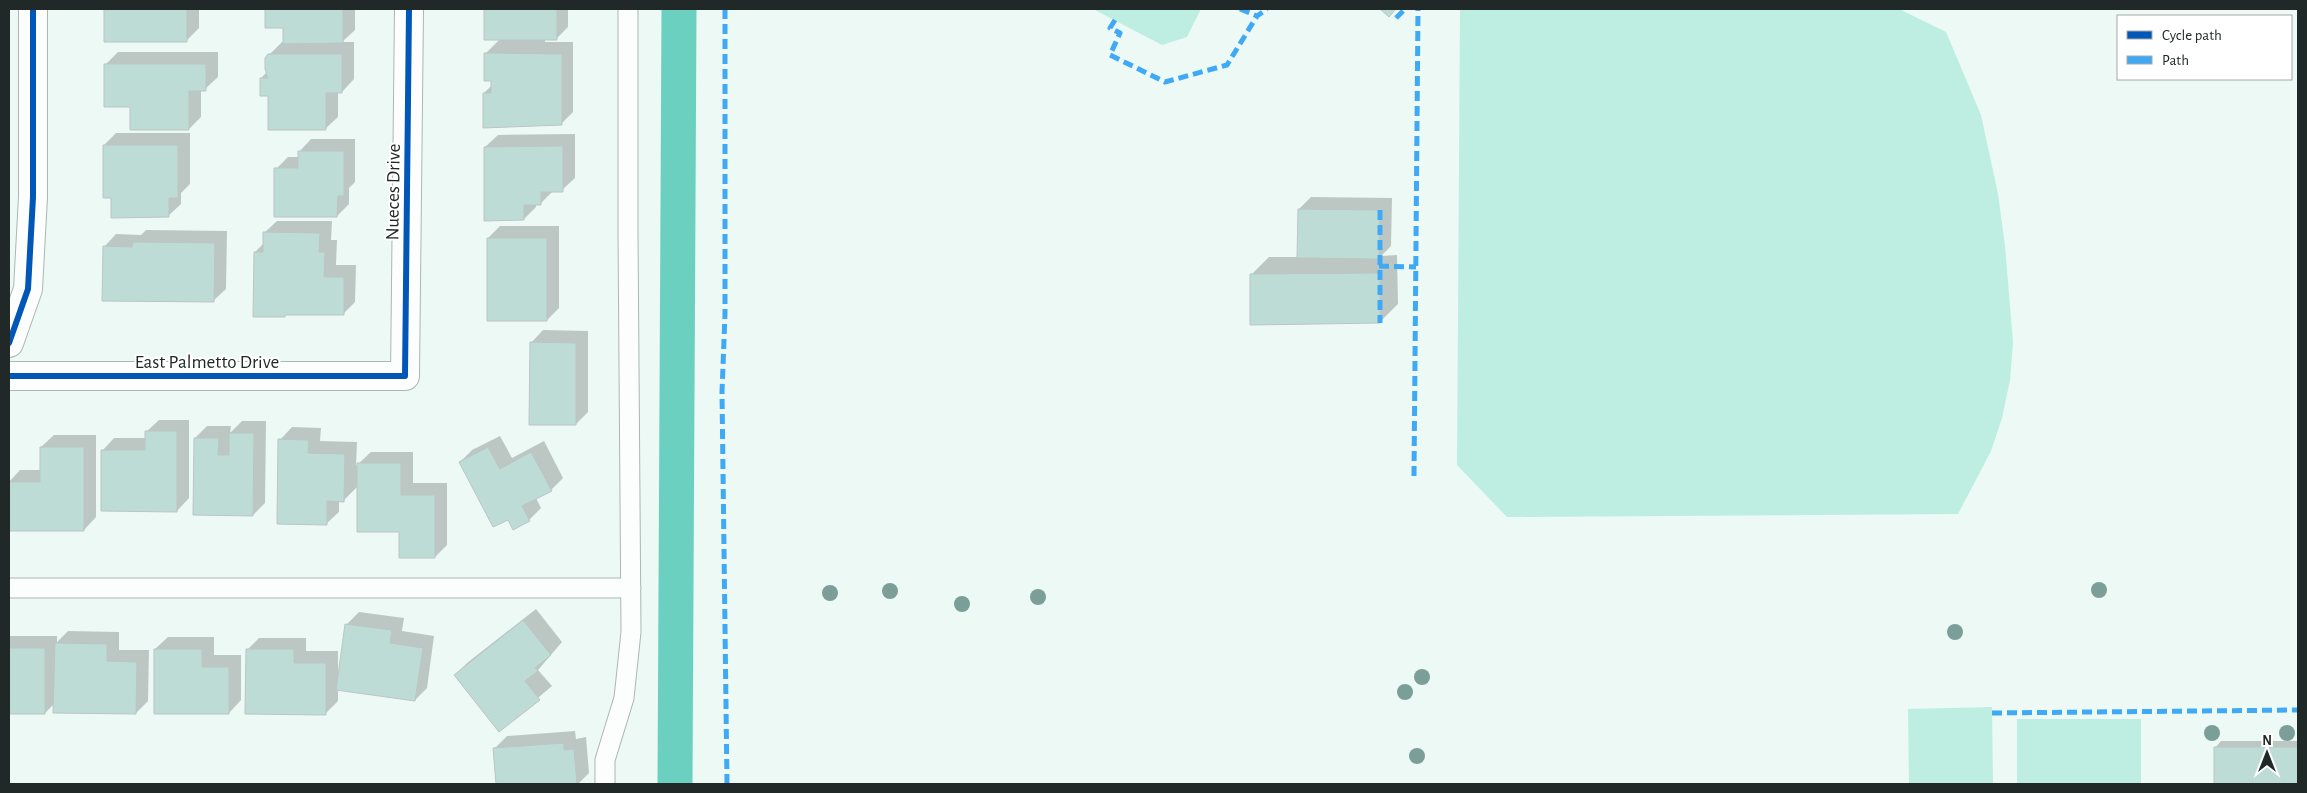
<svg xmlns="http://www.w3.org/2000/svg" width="2307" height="793" font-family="'Alegreya Sans',sans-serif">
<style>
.green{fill:#beede2}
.shadow{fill:#0003}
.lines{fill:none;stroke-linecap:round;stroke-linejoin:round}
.canal{stroke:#6cd0c0;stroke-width:35}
.building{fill:#bedcd6;stroke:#bcc5c2}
.lane-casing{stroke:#acb6b3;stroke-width:21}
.street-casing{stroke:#acb6b3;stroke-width:30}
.lane{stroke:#fcfefe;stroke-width:19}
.street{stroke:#fcfefe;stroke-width:28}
.quiet{stroke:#3fa9f5;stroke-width:5;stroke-dasharray:10 5;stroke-linecap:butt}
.cycleway-casing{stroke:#fff;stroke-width:9}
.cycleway{stroke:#0057b8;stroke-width:6}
.tree{fill:#7b9f98}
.labels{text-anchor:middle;stroke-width:4;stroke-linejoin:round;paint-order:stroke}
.street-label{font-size:19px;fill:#202927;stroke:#fff}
</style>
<rect width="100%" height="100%" fill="#ecf9f5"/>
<!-- green -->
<path class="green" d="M1093,9H1201L1187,37L1162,45Z
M1460,9H1899L1946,32L1981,115L1998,194L2005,246L2013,342L2010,380L2002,418L1991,451L1958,514L1507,517L1457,465Z
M1992,707L1993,784H1909L1908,709Z
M2017,719H2141V784H2017Z"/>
<!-- shadow -->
<path class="shadow" d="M106,9H199V28L186,41H106Z
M266,9H355V30L342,42H354V79L342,92H338V117L325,129L269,95L261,78L267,72L269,55L282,42H284V27H266Z
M486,9H568V27L556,39H545V42H573V112L561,124L484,93L492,85L485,54L500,39H486Z
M118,52H218V77L205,89H201V117L189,129L131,106L106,64Z
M116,133H190V184L181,193V204L168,216L113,196L104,145Z
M575,134V178L562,190L553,191L540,204H536V207L524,219L485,147L498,135Z
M311,139H355V182L349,188V204L337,216L276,169L288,157H299V152Z
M1311,197L1392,198L1391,246L1381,256L1397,255L1398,304L1380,322L1251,275L1269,257H1299V209Z
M277,221H332L331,240H337L336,265H356L355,302L343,314L287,313L284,316L255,252L264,243V233Z
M500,226H559V308L547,320L488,238Z
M146,230L227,231L226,289L213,301L104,247L116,234L141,235Z
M543,330L588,331V412L576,424L531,343Z
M159,420H189V498L177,511L102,451L114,438H146V432Z
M242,421H266L265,503L253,515L195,438L207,426H231L230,433Z
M292,427L321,428L320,441L357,442L356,466L371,452H413V483H447V545L435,557L401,531L358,486L344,500H339V512L326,524L280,440Z
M54,435H96V517L84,530H9V482L20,470H41V447Z
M500,436L512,458L544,441L563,478L551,490L536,498L541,508L529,520L508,518L460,462L472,450Z
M536,609L562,642L538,670L552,686L500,730L455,675L467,663Z
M359,612L404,618L402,631L434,636L427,688L415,700L338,689V701L325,714L247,650L259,638H306V651H338V677H339L346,625Z
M68,631L119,632V650H149L148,701L136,713L55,703L45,713H9V636H57V642Z
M168,637H214V655H241V700L229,713L155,649Z
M575,731L576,739L586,737L589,773L578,784H497L494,749L507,736Z
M2221,741H2298V784H2215V748Z"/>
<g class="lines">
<!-- canal -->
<path class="canal" d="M675,784L679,9"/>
</g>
<!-- building -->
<path class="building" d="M104,9H187V42H104Z
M265,9H343V43L283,44V28H265Z
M484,9H557V40H484Z
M1380,9H1396L1389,17Z
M484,53L562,54V125L483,128V93H491V81H484Z
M268,54H342V93H326V130H268V96H260V78H268L265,69V58Z
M104,64H206V91H189V130H130V107H104Z
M103,145H178V198H169V217L111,218V198H103Z
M563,146V192H541V205H524V220L484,221V147Z
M298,151H344V196H338L337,217H274V168H298Z
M1298,209L1380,210L1379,259L1297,258Z
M263,232L320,233L319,252H325L324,277H344V315H285V317H253L254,252H263Z
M487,238H547V321H487Z
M133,242L215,243L214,302L102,301L103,246L132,247Z
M1380,273V323L1250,325V274Z
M530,342L576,343V425H529Z
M145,431H177V512L101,511V450H145Z
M229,433H254L253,516L193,515L194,438H219L218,455H229Z
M278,439L309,440L308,453L345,454L344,502L327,501V525L277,524Z
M40,447H84V531H9V482H40Z
M488,447L500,469L531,452L552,491L522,506L530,521L513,530L508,520L493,527L459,462Z
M357,463H401V495H435V558H399V532H357Z
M523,620L551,655L535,668L538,671L525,681L540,700L499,732L454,675Z
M345,624L392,630L390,643L423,648L415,701L336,690Z
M55,643L107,644V661L137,662L136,714L53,713Z
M9,648H45V714H9Z
M154,649H202V667H229V714H154Z
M246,649H294V663H326V715L245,714Z
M564,743V750L574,749L577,784H496L493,748Z
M2214,747H2298V784H2214Z"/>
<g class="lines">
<defs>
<path id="lane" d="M9,588H631
M605,784V760L624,698L631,632L628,232V9"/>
<path id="street" d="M9,343L28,289L33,197V9
M9,376H405L409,9"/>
</defs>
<!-- lane casing -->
<use href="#lane" class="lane-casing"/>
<!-- street casing -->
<use href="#street" class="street-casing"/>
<!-- lane -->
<use href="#lane" class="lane"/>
<!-- street -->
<use href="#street" class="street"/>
<!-- quiet -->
<path class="quiet" d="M725,9V314L722,392L727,784
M1240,9L1257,16L1267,9
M1396,18L1405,9
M1115,20L1110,28L1120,33L1110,55L1165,82L1227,65L1257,16
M1380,210V323
M1379,266L1416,267
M1414,476L1418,9
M1992,713L2298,710"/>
<defs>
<path id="cycleway" d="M9,343L28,289L33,197V9
M9,376H405L409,9"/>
</defs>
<!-- cycleway casing -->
<use href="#cycleway" class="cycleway-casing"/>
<!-- cycleway -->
<use href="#cycleway" class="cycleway"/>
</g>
<!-- trees -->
<g class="tree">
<circle cx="2099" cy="590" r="8"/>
<circle cx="890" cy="591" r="8"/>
<circle cx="830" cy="593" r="8"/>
<circle cx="1038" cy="597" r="8"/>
<circle cx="962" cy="604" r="8"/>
<circle cx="1955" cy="632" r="8"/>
<circle cx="1422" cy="677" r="8"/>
<circle cx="1405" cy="692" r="8"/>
<circle cx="2212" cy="733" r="8"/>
<circle cx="2287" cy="733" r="8"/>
<circle cx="1417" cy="756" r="8"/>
</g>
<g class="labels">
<!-- street labels -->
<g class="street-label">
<text transform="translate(392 192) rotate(-89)" y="7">Nueces Drive</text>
<text x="207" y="368">East Palmetto Drive</text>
</g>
</g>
<!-- border -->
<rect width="2307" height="793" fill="none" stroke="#202927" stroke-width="20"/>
<!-- legend -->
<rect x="2117" y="15" width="175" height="65" fill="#ffffff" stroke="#a6a9a9"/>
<rect x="2127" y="31" width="25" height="8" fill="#0057b8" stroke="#a6a9a9"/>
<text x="2162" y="40" font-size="15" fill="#202927">Cycle path</text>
<rect x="2127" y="56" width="25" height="8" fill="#3fa9f5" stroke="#a6a9a9"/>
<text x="2162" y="65" font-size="15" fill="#202927">Path</text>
<!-- north arrow -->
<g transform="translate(2267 753)" stroke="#ffffff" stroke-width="4" paint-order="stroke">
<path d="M0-4L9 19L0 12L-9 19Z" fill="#202927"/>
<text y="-8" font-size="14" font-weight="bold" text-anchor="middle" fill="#202927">N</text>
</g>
</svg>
